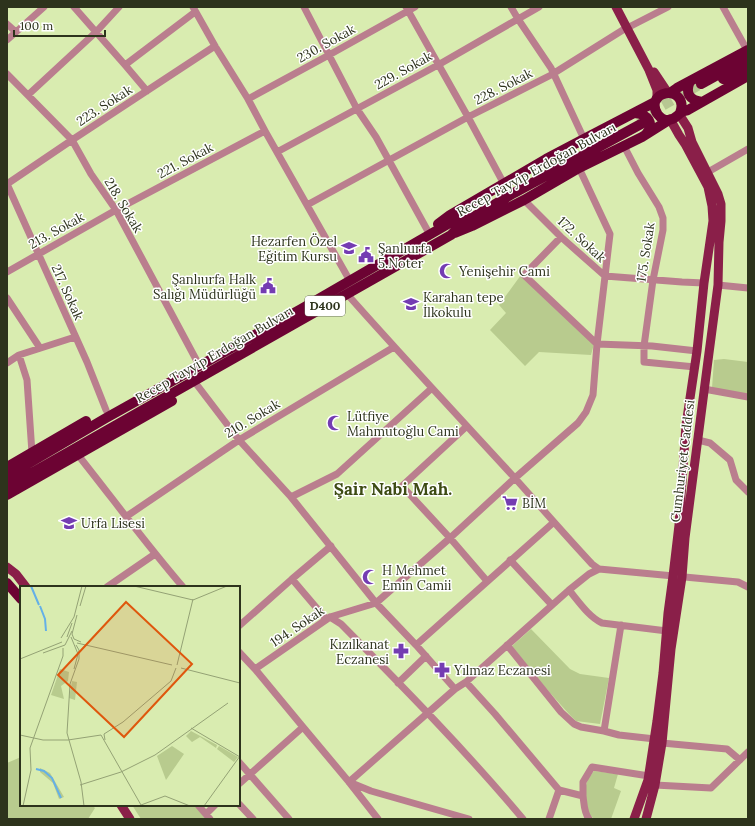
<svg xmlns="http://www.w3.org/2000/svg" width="755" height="826" font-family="Lora,serif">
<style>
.green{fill:#b8cb8e}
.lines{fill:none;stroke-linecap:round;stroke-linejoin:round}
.highway-tunnel{stroke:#b7c792;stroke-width:10;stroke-dasharray:10 5;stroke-linecap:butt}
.minor{stroke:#ba7e8e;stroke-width:7}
.major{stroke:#8a1f49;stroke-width:9}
.highway{stroke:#6c0333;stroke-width:10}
.labels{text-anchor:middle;stroke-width:3;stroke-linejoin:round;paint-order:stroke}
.shield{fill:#fff;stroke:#6c7060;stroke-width:1}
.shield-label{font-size:12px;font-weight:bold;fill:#2d331c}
.street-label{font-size:13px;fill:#2d331c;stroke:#fff}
.poi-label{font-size:13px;fill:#2d331c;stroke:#fff;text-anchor:start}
.district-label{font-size:17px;font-weight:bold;fill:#3d4b13;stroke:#fff}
.inset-river{fill:none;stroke:#64b0e7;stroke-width:2}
.inset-road{fill:none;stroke:#94a275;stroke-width:1}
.view{fill:#df570d;fill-opacity:0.15;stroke:#df570d;stroke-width:2}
.inset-edge{fill:none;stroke:#2d331c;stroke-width:2}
</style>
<rect width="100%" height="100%" fill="#d9ecb0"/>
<!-- green -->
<path class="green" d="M521,275L594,344L591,355L539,352L525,366L490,330L506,313L499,305Z
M724,359L748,362V395L712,388L714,360Z
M531,629L570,669L580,674L609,678L600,724L576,721L569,714L544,686L512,646Z
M21,757V805H92L95,808L88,819H7V763Z
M594,771L618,774L614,788L621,791L611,819H594L588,813L585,789L588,779Z
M132,805H194L206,819H141Z"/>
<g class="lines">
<!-- highway-tunnel -->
<path class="highway-tunnel" d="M637,120L701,84"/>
<!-- minor -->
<path class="minor" d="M74,7L125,65L147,91
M193,7L215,46L248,99L265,131L350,281
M304,7L357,109L376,137L430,235
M406,7L468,117L504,184
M511,7L518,19L551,68L584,139
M723,7L747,50
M7,24L16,32
M629,27L668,7
M7,40L44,7
M125,65L195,12
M7,74L72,140L91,174L116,210L199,365
M28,95L96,32L119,7
M248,99L329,55L415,7
M624,146L638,173L659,207L663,218V230L653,280L644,346V362L695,367
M277,152L438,65L539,7
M708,172L748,149
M524,200L561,237L605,276L682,282L704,283
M307,205L468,117L551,75L626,28
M561,237L524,275L597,344L652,346L697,351
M7,272L116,210L265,131
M718,285L748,288
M347,294C401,355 457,415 513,476C539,505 565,535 592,564L599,569L738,582L748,587
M7,298L40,348
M19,355L27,380L32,453
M7,363L19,355L75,337
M194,381L239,440L291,497L376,603L416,645
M704,389L748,397
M106,410L87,362L7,184L72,140L215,46
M698,440L710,443L730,460L736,480L748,492
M78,455C113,499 146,544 183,587
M291,497L337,474L432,388
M127,516L239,440L394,347
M510,560L552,605
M487,581L450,538L515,478L578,423L586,412L593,395L597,344L610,234L579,168
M107,587L155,554
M569,590C579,602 589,617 602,623L667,631
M330,617L341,624C403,687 466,751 523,819
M326,619L292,579L331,546
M239,626L292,579
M507,645L561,712L574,724L581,727L604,731L621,625
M239,652L255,669L303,727L349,782L378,819
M255,669L330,617L376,603L450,538L402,486L467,426
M466,682L495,714L559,790
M398,683L426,656
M455,689L416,645L554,522
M604,731L619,735L655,739
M662,743L727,749L740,760
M239,762L289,819
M239,784L303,727
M652,786L655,785L711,788L748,752
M583,796V782L592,767L649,776
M239,804L253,819
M198,805L210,819
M206,814L215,805
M469,819L371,791L349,782L455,689L466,682L569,590L589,574L599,569
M549,819L559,790L583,796C584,803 584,813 589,819"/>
<!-- major -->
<path class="major" d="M616,7L649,70L657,90V99
M654,72L668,93
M7,567L16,574L26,587
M121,805L130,819
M634,819L648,780L657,721L663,673L668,613L673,576L679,525L686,425L697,351L704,283L713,221L712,206L708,187L685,144L679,135L670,119
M646,819L655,785L662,743L671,649L682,577L685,538L709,353L718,285L719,242L721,221V204L718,194L692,142L688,128L679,114"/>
<!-- highway -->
<path class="highway" d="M723,79L748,66
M690,81C685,93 689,100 702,102
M701,84L748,58
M670,93L677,88L748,50
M635,113C648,114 655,124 646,134
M680,113C682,108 682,102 679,98C672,90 659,92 655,102C653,111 660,120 668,120C675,120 677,115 682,112C683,111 686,111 688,110L748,76
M438,224L450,215L546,159L584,139L655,102
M455,233L472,226L524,200L579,168L642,137L669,120
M7,467L86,421
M7,476L106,418L301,309L467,213
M7,487L451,235L463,223L514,193L641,124
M7,495L172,401
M7,583L21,599"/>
</g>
<!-- icons -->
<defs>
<symbol id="school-bare" viewBox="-9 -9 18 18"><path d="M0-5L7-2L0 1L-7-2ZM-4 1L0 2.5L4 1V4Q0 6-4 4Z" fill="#743cb2" stroke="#fff" stroke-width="2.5" paint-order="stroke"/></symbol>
<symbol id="civic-bare" viewBox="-9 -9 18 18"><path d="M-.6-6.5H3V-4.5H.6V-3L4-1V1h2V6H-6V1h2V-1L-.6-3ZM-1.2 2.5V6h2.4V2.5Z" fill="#743cb2" stroke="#fff" stroke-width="2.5" paint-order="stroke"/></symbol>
<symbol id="mosque-bare" viewBox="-9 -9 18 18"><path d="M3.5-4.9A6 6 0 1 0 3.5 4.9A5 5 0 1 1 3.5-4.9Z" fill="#743cb2" stroke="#fff" stroke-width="2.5" paint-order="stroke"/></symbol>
<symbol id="supermarket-bare" viewBox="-9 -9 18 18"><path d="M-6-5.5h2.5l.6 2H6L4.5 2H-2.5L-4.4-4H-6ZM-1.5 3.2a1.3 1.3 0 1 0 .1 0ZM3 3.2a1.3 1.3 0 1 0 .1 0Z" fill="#743cb2" stroke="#fff" stroke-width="2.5" paint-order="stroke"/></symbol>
<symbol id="pharmacy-bare" viewBox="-9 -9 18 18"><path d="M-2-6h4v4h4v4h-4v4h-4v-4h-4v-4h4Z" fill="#743cb2" stroke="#fff" stroke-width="2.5" paint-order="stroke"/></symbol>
</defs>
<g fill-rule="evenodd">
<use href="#school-bare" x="338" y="237" width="22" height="22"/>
<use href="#civic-bare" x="355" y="244" width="22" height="22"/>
<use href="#mosque-bare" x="436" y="260" width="22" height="22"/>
<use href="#civic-bare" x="257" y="275" width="22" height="22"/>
<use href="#school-bare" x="400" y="293" width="22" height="22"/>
<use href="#mosque-bare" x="324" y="412" width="22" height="22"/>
<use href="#supermarket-bare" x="499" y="492" width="22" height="22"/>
<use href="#school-bare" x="58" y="512" width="22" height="22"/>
<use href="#mosque-bare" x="359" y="566" width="22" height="22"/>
<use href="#pharmacy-bare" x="390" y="640" width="22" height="22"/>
<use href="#pharmacy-bare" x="431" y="659" width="22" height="22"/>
</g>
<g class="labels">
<!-- shield labels -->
<rect class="shield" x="305" y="296" width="40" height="20" rx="3"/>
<g class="shield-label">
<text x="325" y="310">D400</text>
</g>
<!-- street labels -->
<g class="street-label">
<text transform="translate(326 43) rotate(-29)" y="5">230. Sokak</text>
<text transform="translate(403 70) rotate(-29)" y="5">229. Sokak</text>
<text transform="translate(503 86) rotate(-27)" y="5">228. Sokak</text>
<text transform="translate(104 105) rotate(-33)" y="5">223. Sokak</text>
<text transform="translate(185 160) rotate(-28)" y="5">221. Sokak</text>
<text transform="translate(536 169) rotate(-29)" y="5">Recep Tayyip Erdoğan Bulvarı</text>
<text transform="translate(124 205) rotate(59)" y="5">218. Sokak</text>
<text transform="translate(56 230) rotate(-29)" y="5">213. Sokak</text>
<text transform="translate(582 239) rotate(43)" y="5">172. Sokak</text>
<text transform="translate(645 252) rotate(-81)" y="5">175. Sokak</text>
<text transform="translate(68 292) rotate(66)" y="5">217. Sokak</text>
<text transform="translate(214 354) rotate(-30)" y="5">Recep Tayyip Erdoğan Bulvarı</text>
<text transform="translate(252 418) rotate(-31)" y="5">210. Sokak</text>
<text transform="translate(682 461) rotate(-83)" y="5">Cumhuriyet Caddesi</text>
<text transform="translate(297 626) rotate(-34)" y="5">194. Sokak</text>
</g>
<!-- poi labels -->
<g class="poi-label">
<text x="337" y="246" text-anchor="end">Hezarfen Özel<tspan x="337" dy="15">Eğitim Kursu</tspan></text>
<text x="378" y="253">Şanlıurfa<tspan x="378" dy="15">5.Noter</tspan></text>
<text x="459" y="276">Yenişehir Cami</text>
<text x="256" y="284" text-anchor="end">Şanlıurfa Halk<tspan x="256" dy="15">Salığı Müdürlüğü</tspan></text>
<text x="423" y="302">Karahan tepe<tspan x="423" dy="15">İlkokulu</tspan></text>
<text x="347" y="421">Lütfiye<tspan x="347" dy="15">Mahmutoğlu Cami</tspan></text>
<text x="522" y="508">BİM</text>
<text x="81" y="528">Urfa Lisesi</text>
<text x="382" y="575">H Mehmet<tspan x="382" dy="15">Emin Camii</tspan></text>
<text x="389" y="649" text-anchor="end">Kızılkanat<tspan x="389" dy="15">Eczanesi</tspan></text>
<text x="454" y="675">Yılmaz Eczanesi</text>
</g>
<!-- district labels -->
<g class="district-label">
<text x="393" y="495">Şair Nabi Mah.</text>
</g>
</g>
<!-- overview -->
<g transform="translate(20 586)">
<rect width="220" height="220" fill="#d9ecb0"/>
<path d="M40,83L49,86L48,95L41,100L44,113L31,109ZM52,95L57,96L55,114L49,112ZM171,145L197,159L196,162L180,151L172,156L166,150ZM152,160L164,168L146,194L137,170ZM199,160L218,171L214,176L197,163ZM20,182L30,187L44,211L39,213L33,197L20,186Z" fill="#b8cb8e"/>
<path class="inset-river" d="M11,0L19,19M20,20L25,33L26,45M16,183L24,185L32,192L41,212"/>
<path class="inset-road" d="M114,0L173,14L207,0M60,20L66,0M57,29L52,48L54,53L61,56M54,31L62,0M47,51L52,37M51,51L58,68L54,83M41,52L54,31M57,57L152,79M56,59L59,64V73L50,98L47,147L61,196L64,220M23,67L45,59L52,45M0,73L42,56M157,79L173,13M161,82L220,97M171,142L220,171M0,149L23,154H48L81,149L121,219L145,210L170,220M85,154L84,148L103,136L151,95L156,82M60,199L101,186L135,169L208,117M3,220L11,184L10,162L43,70V62M184,220L220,170"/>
<path class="view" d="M106,16L172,78L104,151L38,89Z"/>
<rect width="220" height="220" class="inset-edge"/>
</g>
<!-- border -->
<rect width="755" height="826" fill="none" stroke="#2d331c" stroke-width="16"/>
<!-- scale -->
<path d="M14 30v6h91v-6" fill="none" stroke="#2d331c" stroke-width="2"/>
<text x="20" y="30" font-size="12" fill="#2d331c" stroke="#ffffff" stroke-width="3" paint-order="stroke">100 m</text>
</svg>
